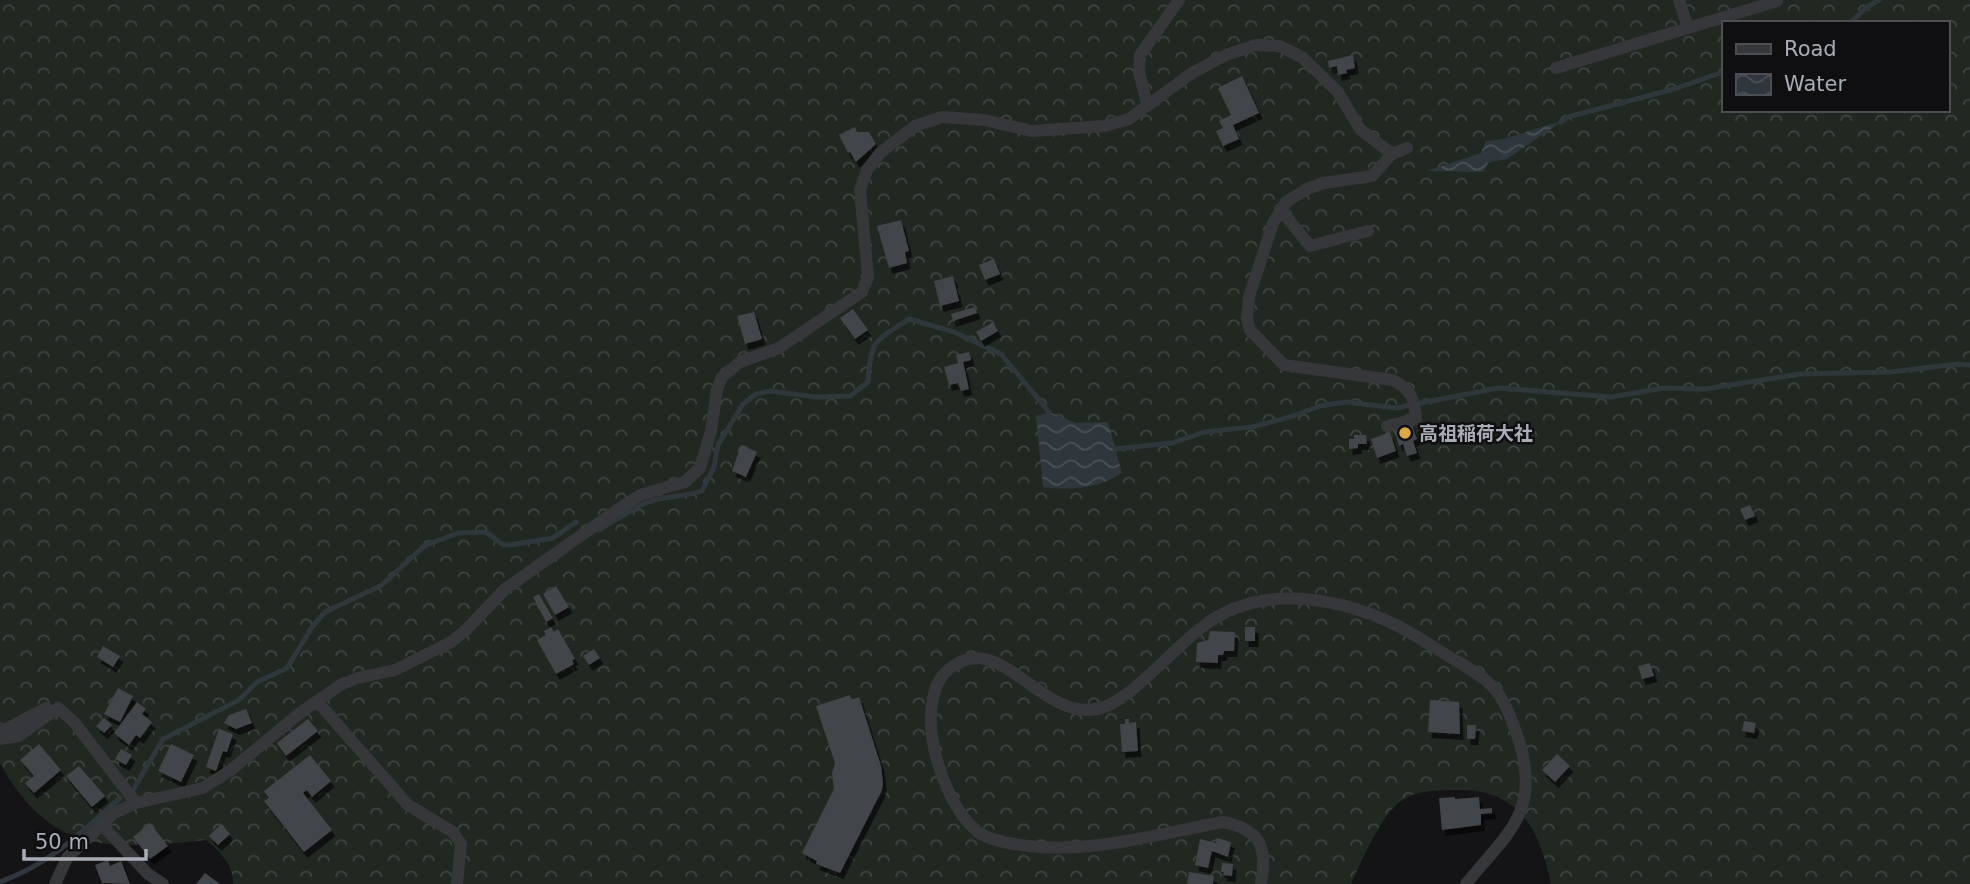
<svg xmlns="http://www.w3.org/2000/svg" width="1970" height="884" font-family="'DejaVu Sans','Noto Sans JP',sans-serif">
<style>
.forest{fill:url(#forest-crowns);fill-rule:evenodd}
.water{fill:url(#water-waves)}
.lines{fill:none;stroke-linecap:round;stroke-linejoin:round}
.stream{stroke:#2f373d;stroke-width:5}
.building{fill:#434448;filter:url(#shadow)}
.minor{stroke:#36373a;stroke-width:12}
.poi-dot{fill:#dda745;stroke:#0f0f11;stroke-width:2.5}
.labels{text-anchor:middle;stroke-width:5;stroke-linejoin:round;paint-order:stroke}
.poi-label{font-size:19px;font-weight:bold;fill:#a8acb4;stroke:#0f0f11;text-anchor:start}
</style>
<defs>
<pattern id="forest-crowns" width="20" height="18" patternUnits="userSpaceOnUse" patternTransform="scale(1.75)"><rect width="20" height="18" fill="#212822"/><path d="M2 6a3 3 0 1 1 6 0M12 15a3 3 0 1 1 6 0" fill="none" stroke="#3e4440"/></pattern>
<pattern id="water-waves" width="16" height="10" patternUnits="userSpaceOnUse" patternTransform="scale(1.75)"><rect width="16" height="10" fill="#2f373d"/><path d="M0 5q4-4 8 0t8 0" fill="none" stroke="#4a5157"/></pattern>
<filter id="shadow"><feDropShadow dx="3.5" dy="6" stdDeviation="0" flood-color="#0009"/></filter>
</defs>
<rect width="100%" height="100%" fill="#141416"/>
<!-- forest -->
<path class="forest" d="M0,0H1970V884H1551C1539,825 1517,787 1451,790C1428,791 1415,790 1396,805C1380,819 1360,864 1351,884H233C234,865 219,850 206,840C111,849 52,857 0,763ZM1723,23H1947V110H1723Z"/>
<!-- water -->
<path class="water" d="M1561,122L1507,159L1489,162L1483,172L1427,171L1481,153L1486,141C1512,140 1535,127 1561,122Z
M1049,412L1076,423L1108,422L1122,473C1100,488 1069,491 1043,487L1036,416Z"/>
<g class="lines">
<!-- stream -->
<path class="stream" d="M1850,23L1867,7L1879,0
M1561,122L1568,117L1674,89L1723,72
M1416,404L1498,388L1611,397L1664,388L1705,389L1800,374L1890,372L1958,364L1970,365
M1115,449L1172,443L1204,432L1252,427L1290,417L1320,406L1345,402L1397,408L1413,404
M599,530C618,519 637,504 658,499C673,496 687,496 702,491L714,467L718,445L743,404L756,394L770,391L816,397L850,396L868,382C871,339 874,342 909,319L954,332L1001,354L1049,412
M133,790L163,739L239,700L257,682L287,668L312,627L325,612L382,585L424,546L458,533L486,532L502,544L510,545L553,538L576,522
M0,882C53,862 79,834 120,798"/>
</g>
<!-- building -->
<path class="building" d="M1353,55L1355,68L1346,70L1347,73L1338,75L1337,66L1329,68L1328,61Z
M1242,76L1259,113L1233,125L1239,139L1223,146L1216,131L1223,128L1219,121L1231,115L1218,88Z
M855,127L857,132H869L876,144L856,162L850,152L848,153L839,135Z
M901,220L909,251L905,252L907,263L889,268L877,226Z
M994,259L1000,274L985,280L979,265Z
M953,276L959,301L940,306L934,281Z
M975,307L977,313L953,321L951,314Z
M853,309L868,330L855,339L840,318Z
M754,312L762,339L745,344L737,316Z
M993,322L998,331L981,341L976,332Z
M969,352L971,360L963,362L969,389L961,391L958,383L949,385L944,367L958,363L956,355Z
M1411,422L1417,439L1413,441L1417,453L1407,456L1403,444L1399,446L1394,427Z
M1390,432L1396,451L1377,458L1371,439Z
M1354,435H1366L1367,444H1358V448L1349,449V439H1354Z
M741,445L757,452L746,477L732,471Z
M1750,505L1755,516L1745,520L1740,509Z
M556,586L569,607L555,615L543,594Z
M539,594L553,618L546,622L533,597Z
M551,627L554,632L558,629L575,659L572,660L574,664L556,674L537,640L546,635L544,631Z
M1245,627H1255V641H1245Z
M1210,631L1235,632L1234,651H1224L1223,655H1218V663L1196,662L1197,643L1208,640Z
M103,646L120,656L113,667L97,657Z
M594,649L600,658L589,665L583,656Z
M1650,663L1654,676L1642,679L1638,666Z
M118,688L133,696L120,722L104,714Z
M850,695L851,700L859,697L881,766L883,783L882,790L840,873L816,864L817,861L802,853L834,789L832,773L835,763L816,706Z
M1430,700L1459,702L1460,734L1428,732Z
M137,702L146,709L142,714L152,722L140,738L136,735L129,745L114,733Z
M246,709L252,723L236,729L224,723L229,715Z
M104,718L112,725L104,733L96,726Z
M308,719L318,731L286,756L277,743Z
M1125,719H1129V723L1136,722L1138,751L1122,752L1120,724H1125Z
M1744,721L1756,723L1754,733L1742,731Z
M1467,725H1476L1475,739H1467Z
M219,729L233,734L227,752L223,751L216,771L206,767Z
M39,744L61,770L34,793L25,783L34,776L20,760Z
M171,744L194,755L181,782L158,771Z
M121,749L132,755L126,765L115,759Z
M1557,754L1570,766L1555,782L1542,770Z
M310,755L331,781L312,797L307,790L303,793L332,830L304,852L264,801L269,798L264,791Z
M79,766L105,796L92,807L66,776Z
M1455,797V799L1479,797L1480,809L1492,808V813L1481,814V825L1442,830L1439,798Z
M150,823L168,846L150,859L133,837Z
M221,824L230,834L218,845L209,836Z
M1217,838L1231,842L1228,857L1212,851L1208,868L1195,865L1200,839L1216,843Z
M108,860L110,866L121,861L130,884L102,883L95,865Z
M1222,863L1233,864L1232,876L1223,875L1224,872H1221Z
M1189,872L1214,876L1213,884H1187Z
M205,873L220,884H196Z"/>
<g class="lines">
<!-- minor -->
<path class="minor" d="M1679,0L1688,28
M1556,68L1777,1
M1147,104L1139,72L1140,55L1179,0
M1280,209L1310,246L1368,231
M1387,426L1416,419C1415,399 1410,388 1392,380L1284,365L1250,330L1247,319L1249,297L1273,223L1286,202L1307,189L1324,183L1372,176L1392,154
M317,701L408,805L453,832L461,844L457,884
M0,728L4,730L46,708
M0,739L19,736L58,708L74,722L136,803
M102,825L148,874L163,884
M55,884L67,858L114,813L136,803L203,788L231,770L300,713L342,684L358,678L395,670L451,642L466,630L505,589L620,508L640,495L685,482L700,468L711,431L717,389L722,377L740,362L779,348L862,292L868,277L860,190L867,170L880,153L915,126L942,117L984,120L1032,131L1105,126L1129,119L1192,73L1226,55L1256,45L1279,46L1302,57L1338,92L1360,129L1392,154L1407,148
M1261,884C1268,847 1260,829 1223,822C1152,835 1087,856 1014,844C1002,842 988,839 978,832C955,814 940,776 934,748C929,725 928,687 948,670C999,626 1039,720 1097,709C1133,702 1181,637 1217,617C1272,585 1342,599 1396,625C1411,632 1425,642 1440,651C1459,663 1483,674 1497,692C1508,707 1514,726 1520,744C1540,814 1506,834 1466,884"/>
</g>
<!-- markers -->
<circle class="poi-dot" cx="1405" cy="433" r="7"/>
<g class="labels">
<!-- poi labels -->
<g class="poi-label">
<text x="1419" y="440">高祖稲荷大社</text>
</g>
</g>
<!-- legend -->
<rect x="1722" y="21" width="228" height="91" fill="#0f0f11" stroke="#4c4e52" stroke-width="2"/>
<rect x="1736" y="44" width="35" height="10" fill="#36373a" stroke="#4c4e52" stroke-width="2"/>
<text x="1784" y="56" font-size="21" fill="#a8acb4">Road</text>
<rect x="1736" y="74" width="35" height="21" fill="url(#water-waves)" stroke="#4c4e52" stroke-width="2"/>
<text x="1784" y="91" font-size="21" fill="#a8acb4">Water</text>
<!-- scale -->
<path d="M24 849v10h122v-10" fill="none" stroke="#a8acb4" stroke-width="3.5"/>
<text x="35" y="849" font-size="21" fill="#a8acb4" stroke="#0f0f11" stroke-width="5" paint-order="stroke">50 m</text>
</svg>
